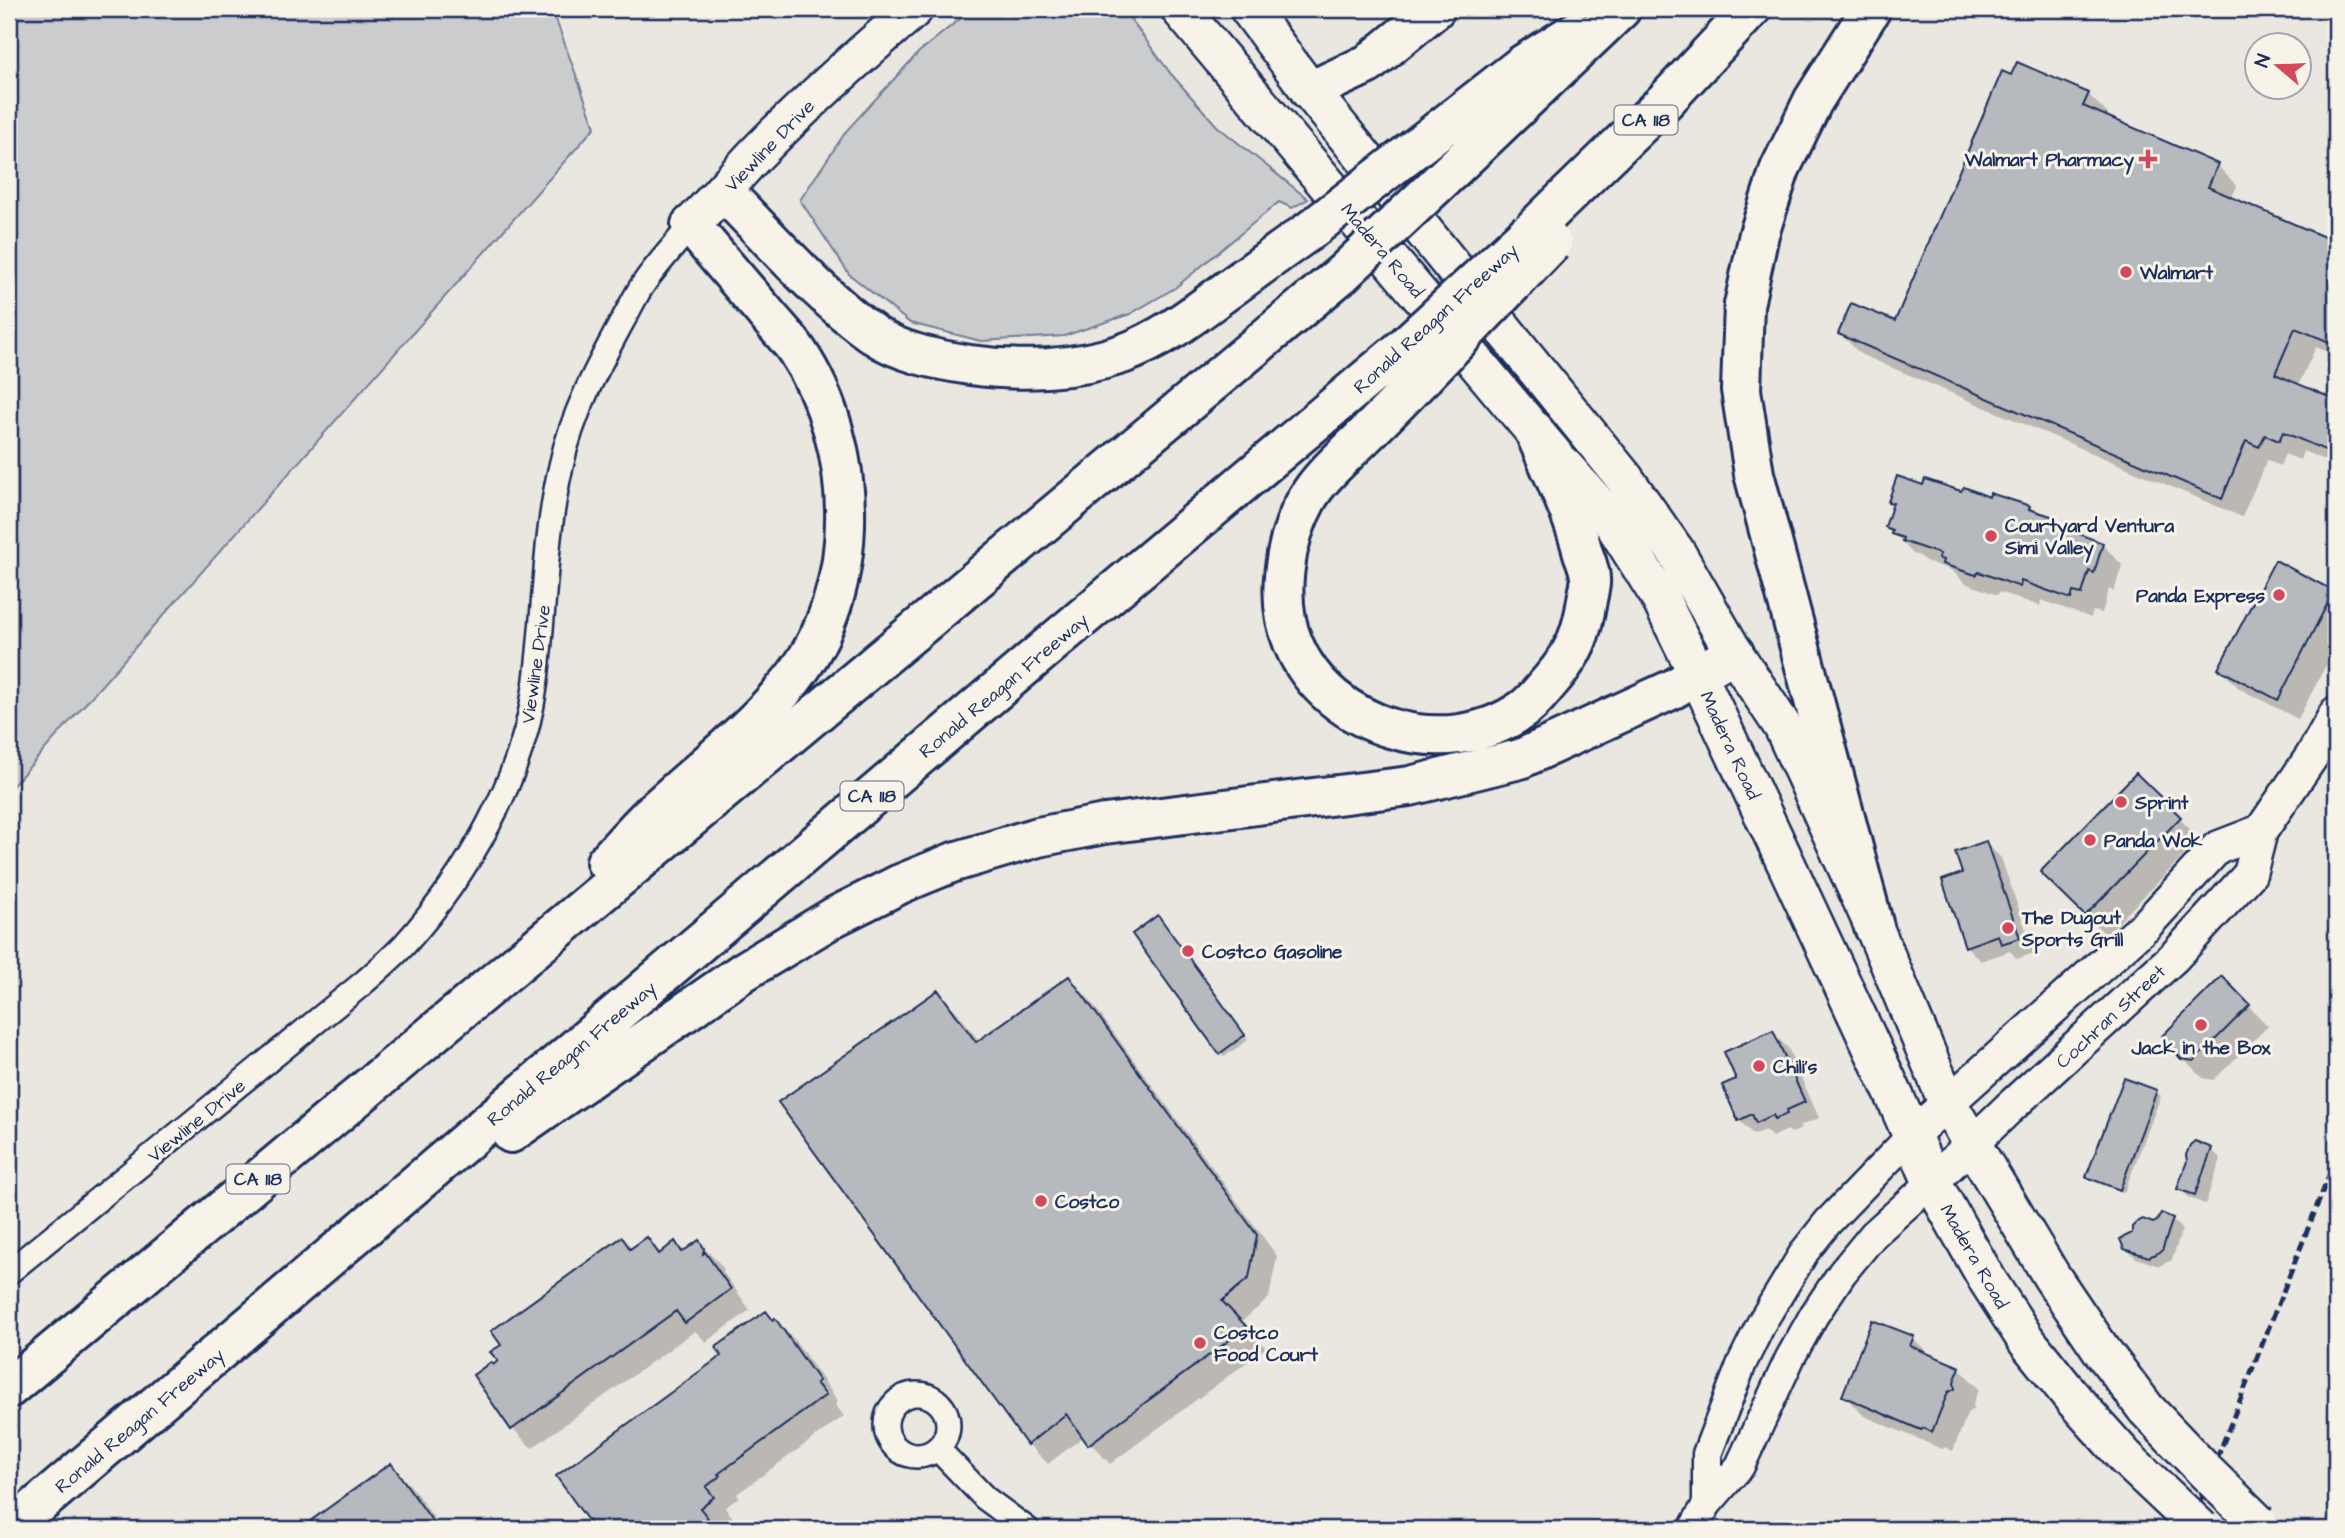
<svg xmlns="http://www.w3.org/2000/svg" width="2345" height="1538" font-family="'Architects Daughter',sans-serif">
<style>
.green{fill:#cbcccd;stroke:#737e96;stroke-width:2}
.shadow{fill:#0003}
.building{fill:#b6babf;stroke:#1b2f5e;stroke-width:2}
.lines{fill:none;stroke-linecap:round;stroke-linejoin:round}
.minor-casing{stroke:#1b2f5e;stroke-width:28}
.tertiary-casing{stroke:#1b2f5e;stroke-width:33}
.secondary-casing{stroke:#1b2f5e;stroke-width:37}
.primary-casing{stroke:#1b2f5e;stroke-width:42}
.motorway-casing{stroke:#1b2f5e;stroke-width:44}
.minor{stroke:#f7f3e8;stroke-width:23}
.tertiary{stroke:#f7f3e8;stroke-width:28}
.secondary{stroke:#f7f3e8;stroke-width:32}
.primary{stroke:#f7f3e8;stroke-width:37}
.motorway{stroke:#f7f3e8;stroke-width:38}
.rail{stroke:#1b2f5e;stroke-width:5;stroke-dasharray:10 5;stroke-linecap:butt}
.primary-bridge-casing{stroke:#1b2f5e;stroke-width:42;stroke-linecap:butt}
.motorway-bridge-casing{stroke:#1b2f5e;stroke-width:44;stroke-linecap:butt}
.primary-bridge{stroke:#f7f3e8;stroke-width:37}
.motorway-bridge{stroke:#f7f3e8;stroke-width:38}
.poi-dot{fill:#d1495b;stroke:#f7f3e8;stroke-width:2.5}
.labels{text-anchor:middle;stroke-width:6;stroke-linejoin:round;paint-order:stroke}
.shield{fill:#f7f3e8;stroke:#5d6a87;stroke-width:2}
.shield-label{font-size:18px;font-weight:bold;fill:#1b2f5e}
.street-label{font-size:19px;fill:#1b2f5e;stroke:#f7f3e8}
.poi-label{font-size:19px;font-weight:bold;fill:#1b2f5e;stroke:#f7f3e8;text-anchor:start}
</style>
<rect width="100%" height="100%" fill="#eae7e0"/>
<filter id="ink" filterUnits="userSpaceOnUse"><feTurbulence type="fractalNoise" baseFrequency=".0143" numOctaves="2"/><feDisplacementMap in="SourceGraphic" scale="14" xChannelSelector="R" yChannelSelector="G"/><feConvolveMatrix kernelMatrix="1 2 1 2 8 2 1 2 1" color-interpolation-filters="sRGB"/></filter>
<g filter="url(#ink)">
<!-- green -->
<path class="green" d="M9,9H552L595,127L9,790Z
M972,9H1123L1171,74L1217,126L1308,199L1292,208L1279,202L1175,288L1130,314L1064,336L981,341L910,323L849,274L800,200L847,130L919,52Z"/>
<!-- shadow -->
<path class="shadow" d="M2088,94L2108,114L2106,118L2217,165L2237,186L2231,199L2336,243V356L2316,347L2298,386L2336,402V465L2303,451L2300,460L2285,454L2280,466L2267,460L2242,517L1860,354L1840,333L1896,324Z
M1924,487L2029,507L2035,513L2053,518L2065,531L2102,544L2122,565L2114,592L2109,589L2102,613L2093,611L2091,618L2041,600L2040,606L1999,592L1997,595L1965,583L1951,570L1925,561L1920,556L1913,554L1887,526L1894,505L1890,501Z
M2275,562L2336,596V646L2298,719L2240,689L2220,669Z
M2136,776L2200,839L2106,935L2042,872Z
M1986,843L2001,858L2034,953L2017,959L2010,951L1981,961L1966,946L1964,874Z
M1162,921L1248,1040L1224,1057L1220,1053Z
M1069,979L1089,999L1277,1256L1269,1298L1241,1322L1266,1348L1110,1464L1084,1436L1048,1464L1028,1444L780,1103L938,993L958,1013L980,1042Z
M2222,979L2268,1026L2214,1080L2203,1078L2182,1057Z
M1773,1033L1788,1048L1819,1118L1800,1126L1802,1129L1791,1133L1788,1130L1772,1137L1765,1130L1754,1135L1739,1120L1738,1080Z
M2156,1092L2161,1096L2124,1193L2093,1181L2088,1176Z
M2211,1149L2221,1159L2205,1204L2189,1198L2180,1188Z
M2172,1219L2182,1229L2172,1260L2159,1266L2136,1258L2126,1248L2134,1235L2153,1225Z
M622,1239L632,1249L647,1239L662,1254L675,1244L684,1253L699,1243L719,1263L724,1269L723,1272L750,1310L706,1342L695,1331L532,1448L512,1428L494,1367Z
M775,1320L795,1340L838,1401L835,1404L844,1416L737,1494L739,1497L725,1508L733,1518L720,1529H596L558,1476Z
M1913,1338L1933,1358L1959,1368L1979,1389L1973,1403L1974,1409L1968,1412L1953,1451L1945,1447L1942,1449L1864,1416L1844,1396Z
M390,1466L411,1486L442,1529H302Z"/>
<!-- building -->
<path class="building" d="M2017,62L2089,93L2083,106L2218,164L2208,187L2336,242V332L2332,343L2295,328L2275,374L2336,400V448L2334,454L2283,432L2279,441L2265,435L2259,447L2246,441L2222,499L1838,334L1851,303L1895,321L2002,71L2011,75Z
M1897,476L1923,485L1925,479L1961,491L1964,487L1989,497L1990,493L2030,506L2029,509L2054,517L2052,524L2103,543L2094,573L2089,571L2082,594L2073,592L2071,599L2021,581L2020,587L1979,572L1976,575L1942,564L1943,560L1938,558L1940,554L1902,541L1903,538L1891,534L1892,530L1885,527L1893,503L1888,502Z
M2275,560L2334,591L2278,700L2218,669Z
M2136,773L2181,817L2085,916L2040,872Z
M1986,841L2020,938L2001,944L1998,935L1965,947L1942,880L1962,873L1955,852Z
M1158,915L1245,1035L1219,1054L1132,934Z
M1069,976L1257,1235L1249,1278L1222,1301L1247,1327L1088,1445L1066,1414L1027,1445L778,1102L938,990L976,1042Z
M2222,976L2250,1005L2194,1061L2181,1059L2162,1036Z
M1773,1030L1805,1102L1787,1110L1788,1113L1775,1119L1773,1115L1756,1123L1752,1114L1738,1121L1722,1085L1736,1079L1724,1052Z
M2124,1078L2157,1090L2120,1190L2086,1177Z
M2195,1141L2212,1148L2195,1195L2177,1189L2187,1161L2186,1155L2190,1145Z
M2161,1213L2173,1218L2162,1251L2149,1257L2124,1249L2120,1239L2132,1233V1227L2137,1222L2143,1219L2153,1223L2157,1221Z
M622,1237L630,1249L647,1237L659,1254L675,1241L682,1252L699,1240L704,1248L703,1254L705,1252L731,1289L685,1323L676,1311L511,1430L473,1375L491,1362L493,1365L498,1361L490,1352L501,1345L491,1331Z
M766,1311L773,1320L775,1318L819,1381L816,1383L826,1395L718,1474L720,1476L706,1487L714,1497L700,1508L708,1518L694,1529H594L556,1476L721,1356L716,1347Z
M1872,1320L1914,1336L1910,1346L1960,1367L1954,1382L1955,1389L1948,1392L1932,1432L1924,1428L1921,1430L1842,1396Z
M391,1463L438,1529H299Z"/>
<g class="lines">
<defs>
<path id="minor" d="M9,1272L362,984C377,971 392,958 405,944C467,875 522,780 535,687C545,614 544,538 561,466C572,414 598,366 623,320C630,308 636,294 644,283C658,263 676,244 691,225
M886 1425a31 31 0 1 1 62 0a31 31 0 1 1-62 0Z
M938,1449L985,1498L1027,1529"/>
<path id="tertiary" d="M1707,1504V1454L1742,1363L1762,1322L1805,1251L1828,1222L1912,1135
M1693,1529L1707,1504L1740,1466L1790,1358L1814,1315L1842,1273L1874,1234L1932,1182"/>
<path id="secondary" d="M1912,1135L2147,924L2217,848L2261,831
M1932,1182L2008,1109L2174,957L2250,874L2261,831L2312,756L2336,713"/>
<path id="primary" d="M1180,9L1553,454L1610,518L1658,594L1698,675L1895,1097L1932,1182L1988,1281L2026,1340L2075,1401L2126,1458
M1249,9L1310,91L1625,479L1676,552L1734,653L1783,727L1874,927L1948,1104L2052,1277L2100,1348L2146,1409
M691,225C714,202 734,177 756,154C806,103 860,55 914,9"/>
<path id="motorway" d="M1871,9L1813,101L1780,169L1759,234L1744,305L1741,390L1754,474L1874,927
M1310,91L1368,64L1435,9
M1440,129L1522,65L1575,32
M1467,156L1621,9
M724,192C771,239 820,297 874,335C901,353 938,360 970,365C1019,372 1075,370 1122,354C1159,341 1191,317 1222,294C1251,273 1279,252 1308,232
M1536,226L1665,101L1751,9
M1424,376C1401,399 1379,422 1356,444C1339,461 1319,478 1307,499C1284,540 1275,599 1293,643C1328,729 1446,763 1522,710C1533,703 1542,690 1551,680C1574,654 1582,633 1587,600C1588,593 1591,585 1590,579C1590,570 1586,561 1583,553C1572,511 1551,470 1534,430
M606,862C621,846 634,830 650,815C698,770 750,732 792,680C864,590 860,445 797,351C788,337 774,324 763,310C739,282 715,254 691,225
M511,1133L743,972L834,917L900,884L954,862L1038,837L1105,824L1410,786L1520,759L1673,689L1734,653
M9,1388L1342,274
M10,1529L1057,639L1402,349"/>
</defs>
<!-- minor casing -->
<use href="#minor" class="minor-casing"/>
<!-- tertiary casing -->
<use href="#tertiary" class="tertiary-casing"/>
<!-- secondary casing -->
<use href="#secondary" class="secondary-casing"/>
<!-- primary casing -->
<use href="#primary" class="primary-casing"/>
<!-- motorway casing -->
<use href="#motorway" class="motorway-casing"/>
<!-- minor -->
<use href="#minor" class="minor"/>
<!-- tertiary -->
<use href="#tertiary" class="tertiary"/>
<!-- secondary -->
<use href="#secondary" class="secondary"/>
<!-- primary -->
<use href="#primary" class="primary"/>
<!-- motorway -->
<use href="#motorway" class="motorway"/>
<!-- rail -->
<path class="rail" d="M2189,1529L2336,1158"/>
<defs>
<path id="primary-bridge" d="M2146,1409L2204,1470L2258,1523
M2126,1458L2201,1529"/>
<path id="motorway-bridge" d="M1308,232L1440,129
M1342,274L1467,156
M1402,349L1529,232
M1424,376L1552,243"/>
</defs>
<!-- primary-bridge casing -->
<use href="#primary-bridge" class="primary-bridge-casing"/>
<!-- motorway-bridge casing -->
<use href="#motorway-bridge" class="motorway-bridge-casing"/>
<!-- primary-bridge -->
<use href="#primary-bridge" class="primary-bridge"/>
<!-- motorway-bridge -->
<use href="#motorway-bridge" class="motorway-bridge"/>
</g>
</g>
<!-- markers -->
<g class="poi-dot">
<path d="M2144.5 148.5h7v7h7v7h-7v7h-7v-7h-7v-7h7z"/>
<circle cx="2126" cy="272" r="7"/>
<circle cx="1991" cy="536" r="7"/>
<circle cx="2279" cy="595" r="7"/>
<circle cx="2121" cy="802" r="7"/>
<circle cx="2090" cy="840" r="7"/>
<circle cx="2008" cy="928" r="7"/>
<circle cx="1188" cy="951" r="7"/>
<circle cx="2201" cy="1025" r="7"/>
<circle cx="1759" cy="1066" r="7"/>
<circle cx="1041" cy="1201" r="7"/>
<circle cx="1200" cy="1343" r="7"/>
</g>
<g class="labels">
<!-- shield labels -->
<g class="shield">
<rect x="1614.5" y="105.5" width="63" height="29" rx="5"/>
<rect x="840.5" y="781.5" width="63" height="29" rx="5"/>
<rect x="226.5" y="1164.5" width="63" height="29" rx="5"/>
</g>
<g class="shield-label">
<text x="1646" y="126">CA 118</text>
<text x="872" y="802">CA 118</text>
<text x="258" y="1185">CA 118</text>
</g>
<!-- street labels -->
<g class="street-label">
<text transform="translate(769 145) rotate(-46)" y="7">Viewline Drive</text>
<text transform="translate(1383 250) rotate(50)" y="7">Madera Road</text>
<text transform="translate(1435 318) rotate(-42)" y="7">Ronald Reagan Freeway</text>
<text transform="translate(535 664) rotate(-82)" y="7">Viewline Drive</text>
<text transform="translate(1003 685) rotate(-40)" y="7">Ronald Reagan Freeway</text>
<text transform="translate(1731 745) rotate(65)" y="7">Madera Road</text>
<text transform="translate(2110 1016) rotate(-43)" y="7">Cochran Street</text>
<text transform="translate(571 1053) rotate(-40)" y="7">Ronald Reagan Freeway</text>
<text transform="translate(196 1120) rotate(-39)" y="7">Viewline Drive</text>
<text transform="translate(1975 1256) rotate(60)" y="7">Madera Road</text>
<text transform="translate(139 1420) rotate(-40)" y="7">Ronald Reagan Freeway</text>
</g>
<!-- poi labels -->
<g class="poi-label">
<text x="2134" y="166" text-anchor="end">Walmart Pharmacy</text>
<text x="2140" y="279">Walmart</text>
<text x="2005" y="532">Courtyard Ventura<tspan x="2005" dy="22">Simi Valley</tspan></text>
<text x="2265" y="602" text-anchor="end">Panda Express</text>
<text x="2135" y="809">Sprint</text>
<text x="2104" y="847">Panda Wok</text>
<text x="2022" y="924">The Dugout<tspan x="2022" dy="22">Sports Grill</tspan></text>
<text x="1202" y="958">Costco Gasoline</text>
<text x="2201" y="1054" text-anchor="middle">Jack in the Box</text>
<text x="1773" y="1073">Chili's</text>
<text x="1055" y="1208">Costco</text>
<text x="1214" y="1339">Costco<tspan x="1214" dy="22">Food Court</tspan></text>
</g>
</g>
<!-- margin -->
<rect width="2345" height="1538" fill="none" stroke="#f7f3e8" stroke-width="35"/>
<rect x="18" y="18" width="2310" height="1503" fill="none" stroke="#1b2f5e" stroke-width="2.5" filter="url(#ink)"/>
<!-- north arrow -->
<g transform="translate(2278 66) rotate(289)"><circle r="33" fill="#f7f3e8" stroke="#9fa5b1" stroke-width="2"/>
<path d="M0-5L12 26L0 18L-12 26Z" fill="#d1495b"/>
<text y="-10" font-size="19" font-weight="bold" text-anchor="middle" fill="#1b2f5e">N</text>
</g>
</svg>
